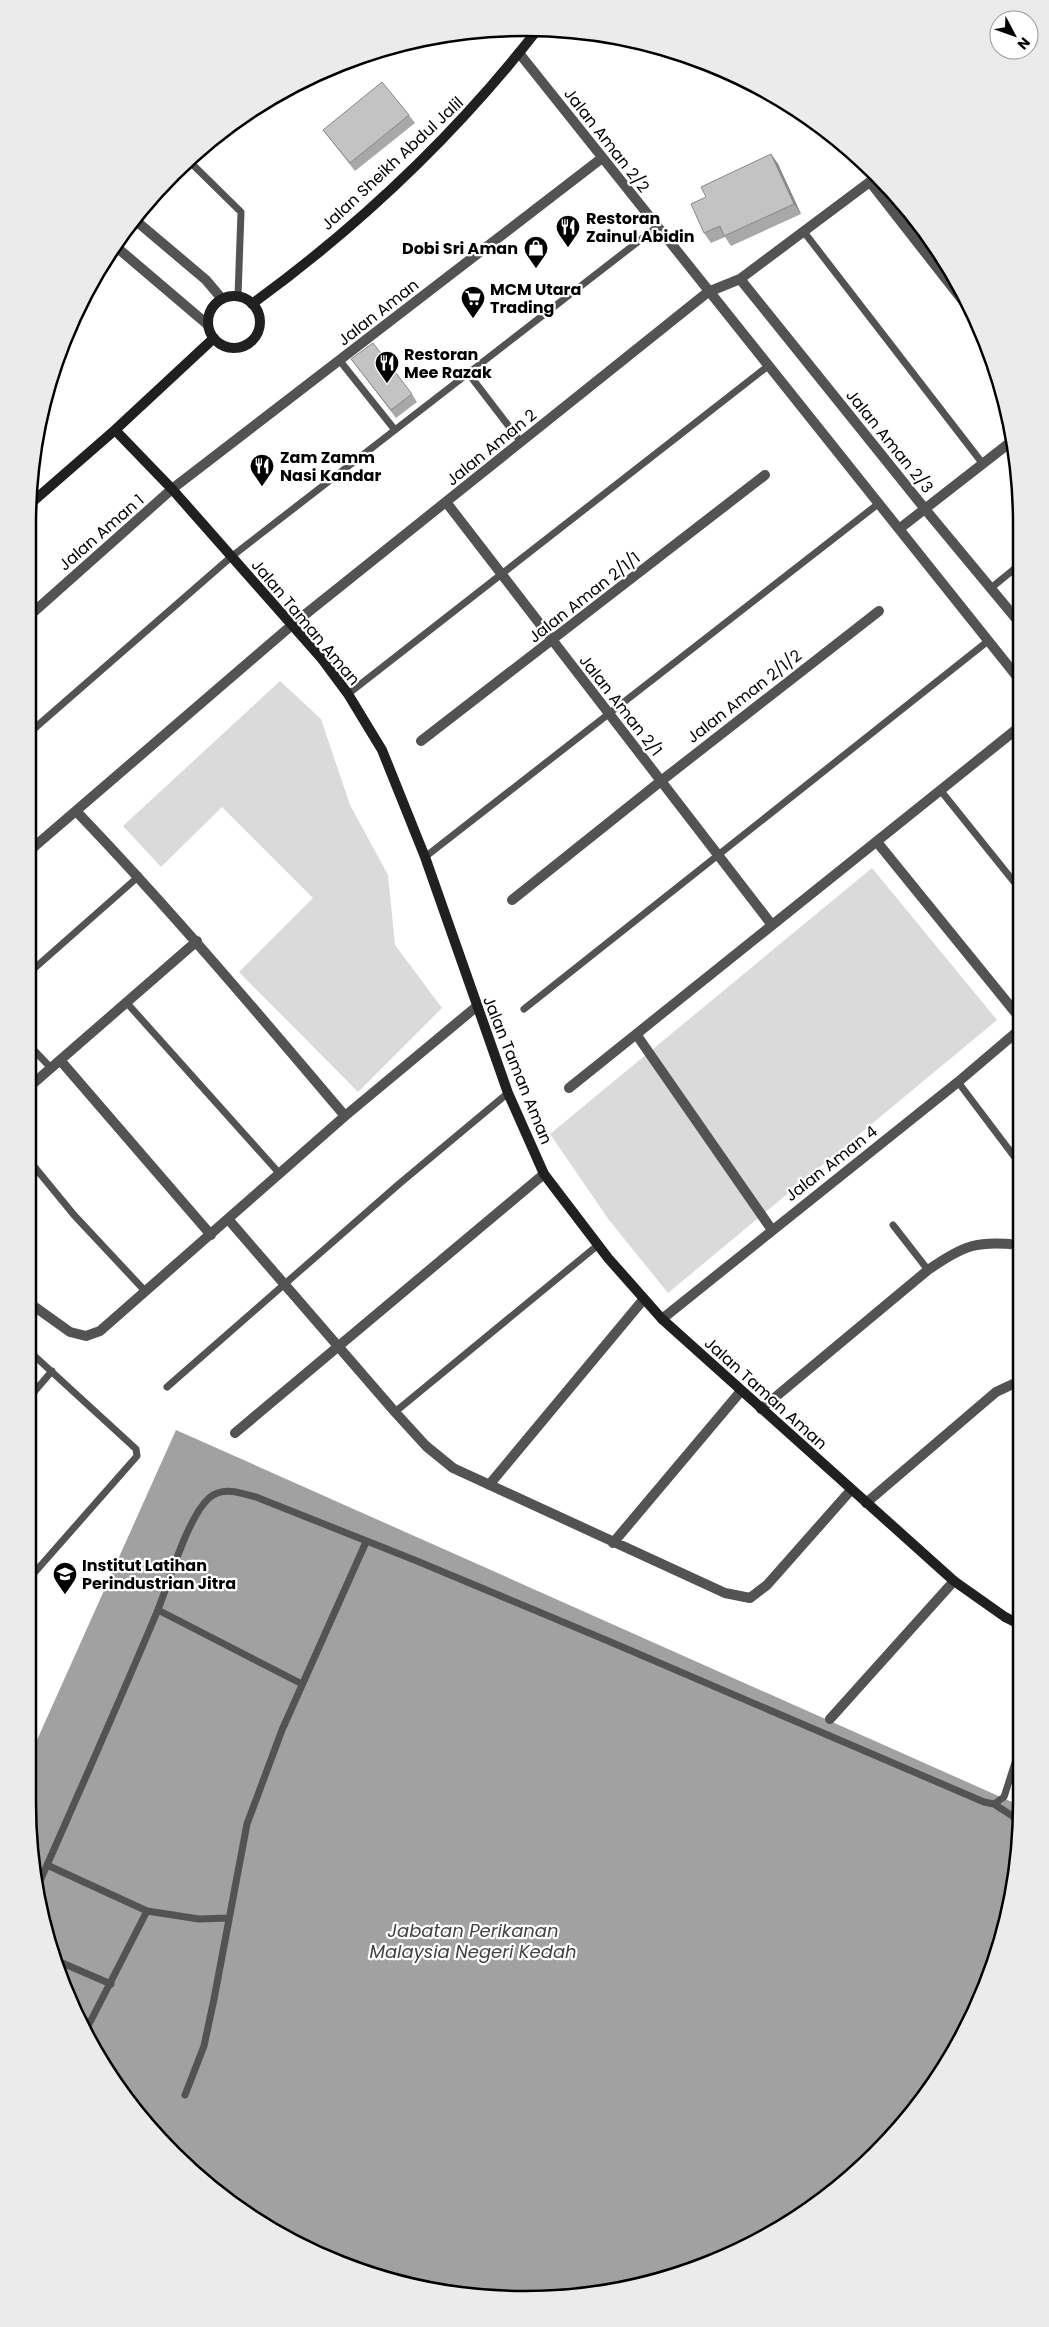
<svg xmlns="http://www.w3.org/2000/svg" width="1049" height="2327" font-family="Poppins,sans-serif">
<style>
.green{fill:#dadada}
.water{fill:#a1a1a1}
.lines{fill:none;stroke-linecap:round;stroke-linejoin:round}
.lane{stroke:#535353;stroke-width:7}
.street{stroke:#535353;stroke-width:10}
.secondary{stroke:#202020;stroke-width:10}
.wall{fill:#a8a8a8}
.shaded-wall{fill:#888}
.building{fill:#c3c3c3;stroke:#888}
.labels{text-anchor:middle;stroke-width:4.5;stroke-linejoin:round;paint-order:stroke}
.street-label{font-size:16px;fill:#000;stroke:#fff}
.poi-label{font-size:16px;font-weight:bold;fill:#000;stroke:#fff;text-anchor:start}
.water-label{font-size:18px;font-style:italic;fill:#424242;stroke:#fff}
.rim{fill:none;stroke:#000;stroke-width:2.5}
</style>
<rect width="100%" height="100%" fill="#fff"/>
<!-- green -->
<path class="green" d="M280,681L321,719L350,805L388,875L395,945L442,1008L358,1092L239,972L313,898L222,807L161,867L123,826Z
M872,868L997,1020L668,1293L609,1220L550,1134Z"/>
<!-- water -->
<path class="water" d="M176,1430L1021,1806L1012,1899L984,1992L955,2051L898,2130L827,2197L773,2233L684,2273L590,2295L524,2299L428,2290L364,2273L276,2233L197,2176L151,2130L94,2051L54,1963L37,1899L28,1803V1760Z"/>
<g class="lines">
<!-- lane -->
<path class="lane" d="M188,160L241,212L238,296
M804,232L983,464
M923,250L931,243
M340,361L395,430
M468,373L521,442
M991,588L1018,566
M348,694L768,366
M28,734L231,557L657,227
M941,791L1019,888
M425,857L878,504
M28,974L139,876
M126,1002L280,1174
M524,1009L988,641
M28,1044L51,1068
M958,1082L1019,1163
M28,1159L74,1215L146,1292
M893,1225L928,1270
M167,1387L399,1184L508,1093
M28,1399L52,1371
M395,1412L598,1245
M28,1580L137,1456L136,1449L28,1350
M158,1610L302,1684
M994,1804L1004,1797L1021,1744
M47,1865L147,1911L199,1919L229,1918
M36,1890C77,1797 118,1705 157,1612C169,1583 187,1518 209,1498C223,1486 240,1493 256,1497L417,1561L613,1643L984,1802L994,1804L1020,1821
M53,1959L111,1984
M85,2032L147,1911
M185,2095L204,2046L214,1999L247,1824L282,1730L366,1542"/>
<!-- street -->
<path class="street" d="M519,53L1018,678
M870,182L967,306
M135,220L206,280L222,299
M114,245L208,325
M740,279L925,509L1018,621
M446,502L772,925
M899,529L1012,441
M28,617L172,489L602,158
M421,741L765,475
M76,811C170,909 257,1012 345,1116
M877,842L1019,1017
M28,852L292,625L708,292L740,279L875,178
M512,900L661,781L879,611
M636,1034L772,1230
M60,1060L211,1235
M28,1088L197,941
M569,1088L1018,728
M228,1219L395,1412L426,1446L453,1468L725,1593L750,1598L767,1585L851,1490
M28,1302L70,1332L86,1336L100,1331L345,1116L476,1007
M662,1319L958,1082L1019,1030
M761,1409L928,1270C964,1245 977,1240 1020,1245
M235,1433L544,1174
M489,1485L643,1300
M866,1503L996,1392L1013,1384L1020,1385
M613,1543L741,1391
M830,1719L954,1581"/>
<!-- secondary -->
<path class="secondary" d="M208 322a26 26 0 1 1 52 0a26 26 0 1 1-52 0Z
M252,304C359,226 457,133 538,29
M115,430L172,489L322,659L348,694L382,750L425,857L508,1093L544,1174L608,1258L662,1319L954,1581L1005,1617L1021,1625
M30,504L115,430L214,338"/>
</g>
<!-- wall -->
<path class="wall" d="M409,115L415,123L355,171L323,130Z
M771,154L778,164L801,214L731,246L725,237L711,243L704,233Z
M351,359L412,394L417,402L396,418Z"/>
<!-- shaded-wall -->
<path class="shaded-wall" d="M771,154L778,164L801,214L794,204Z"/>
<!-- building -->
<path class="building" d="M382,82L409,115L350,163L323,130Z
M771,154L794,204L724,236L720,226L704,233L691,204L706,197L701,187Z
M373,343L412,394L391,410L351,359Z"/>
<!-- icons -->
<defs>
<symbol id="restaurant-pin" viewBox="-11 -11 22 30"><path d="M0 17L-7.5 6A9.5 9.5 0 1 1 7.5 6Z" fill="#000" stroke="#fff"/><path d="M-5-6h1v4h1v-4h1v4h1v-4h1v5L-1.5 .5V6h-2V.5L-5-1ZM5-6V6H3V1.5H1.5Q1.5-4 5-6Z" fill="#fff"/></symbol>
<symbol id="shop-pin" viewBox="-11 -11 22 30"><path d="M0 17L-7.5 6A9.5 9.5 0 1 1 7.5 6Z" fill="#000" stroke="#fff"/><path d="M-5-2.5h2.3a2.7 3.5 0 0 1 5.4 0H5L5.5 6h-11ZM-1.5-2.5h3a1.5 2.3 0 0 0-3 0Z" fill="#fff"/></symbol>
<symbol id="supermarket-pin" viewBox="-11 -11 22 30"><path d="M0 17L-7.5 6A9.5 9.5 0 1 1 7.5 6Z" fill="#000" stroke="#fff"/><path d="M-6-5.5h2.5l.6 2H6L4.5 2H-2.5L-4.4-4H-6ZM-1.5 3.2a1.3 1.3 0 1 0 .1 0ZM3 3.2a1.3 1.3 0 1 0 .1 0Z" fill="#fff"/></symbol>
<symbol id="university-pin" viewBox="-11 -11 22 30"><path d="M0 17L-7.5 6A9.5 9.5 0 1 1 7.5 6Z" fill="#000" stroke="#fff"/><path d="M0-5L7-2L0 1L-7-2ZM-4 1L0 2.5L4 1V4Q0 6-4 4Z" fill="#fff"/></symbol>
</defs>
<g fill-rule="evenodd">
<use href="#restaurant-pin" x="554" y="213" width="28" height="38"/>
<use href="#shop-pin" x="522" y="234" width="28" height="38"/>
<use href="#supermarket-pin" x="459" y="284" width="28" height="38"/>
<use href="#restaurant-pin" x="373" y="349" width="28" height="38"/>
<use href="#restaurant-pin" x="248" y="452" width="28" height="38"/>
<use href="#university-pin" x="51" y="1560" width="28" height="38"/>
</g>
<g class="labels">
<!-- street labels -->
<g class="street-label">
<text transform="translate(607 140) rotate(52)" y="6">Jalan Aman 2/2</text>
<text transform="translate(392 163) rotate(-43)" y="6">Jalan Sheikh Abdul Jalil</text>
<text transform="translate(378 312) rotate(-38)" y="6">Jalan Aman</text>
<text transform="translate(890 441) rotate(51)" y="6">Jalan Aman 2/3</text>
<text transform="translate(491 447) rotate(-39)" y="6">Jalan Aman 2</text>
<text transform="translate(101 532) rotate(-41)" y="6">Jalan Aman 1</text>
<text transform="translate(584 597) rotate(-38)" y="6">Jalan Aman 2/1/1</text>
<text transform="translate(306 622) rotate(50)" y="6">Jalan Taman Aman</text>
<text transform="translate(744 696) rotate(-38)" y="6">Jalan Aman 2/1/2</text>
<text transform="translate(621 705) rotate(52)" y="6">Jalan Aman 2/1</text>
<text transform="translate(518 1070) rotate(68)" y="6">Jalan Taman Aman</text>
<text transform="translate(831 1163) rotate(-38)" y="6">Jalan Aman 4</text>
<text transform="translate(766 1393) rotate(42)" y="6">Jalan Taman Aman</text>
</g>
<!-- poi labels -->
<g class="poi-label">
<text x="586" y="224">Restoran<tspan x="586" dy="18">Zainul Abidin</tspan></text>
<text x="518" y="254" text-anchor="end">Dobi Sri Aman</text>
<text x="490" y="295">MCM Utara<tspan x="490" dy="18">Trading</tspan></text>
<text x="404" y="360">Restoran<tspan x="404" dy="18">Mee Razak</tspan></text>
<text x="280" y="463">Zam Zamm<tspan x="280" dy="18">Nasi Kandar</tspan></text>
<text x="82" y="1571">Institut Latihan<tspan x="82" dy="18">Perindustrian Jitra</tspan></text>
</g>
<!-- water labels -->
<g class="water-label">
<text x="473" y="1937">Jabatan Perikanan<tspan x="473" dy="21">Malaysia Negeri Kedah</tspan></text>
</g>
</g>
<!-- crop -->
<path d="M0 0H1049V2327H0ZM524 36H525A488 488 0 0 1 1013 524V1803A488 488 0 0 1 525 2291H524A488 488 0 0 1 36 1803V524A488 488 0 0 1 524 36Z" fill="#ebebeb" fill-rule="evenodd"/>
<path class="rim" d="M524 36H525A488 488 0 0 1 1013 524V1803A488 488 0 0 1 525 2291H524A488 488 0 0 1 36 1803V524A488 488 0 0 1 524 36Z"/>
<!-- north arrow -->
<g transform="translate(1014 35) rotate(131)"><circle r="24" fill="#ffffff" stroke="#999999"/>
<path d="M0-4L9 19L0 12L-9 19Z" fill="#000000"/>
<text y="-8" font-size="14" font-weight="bold" text-anchor="middle" fill="#000000">N</text>
</g>
</svg>
